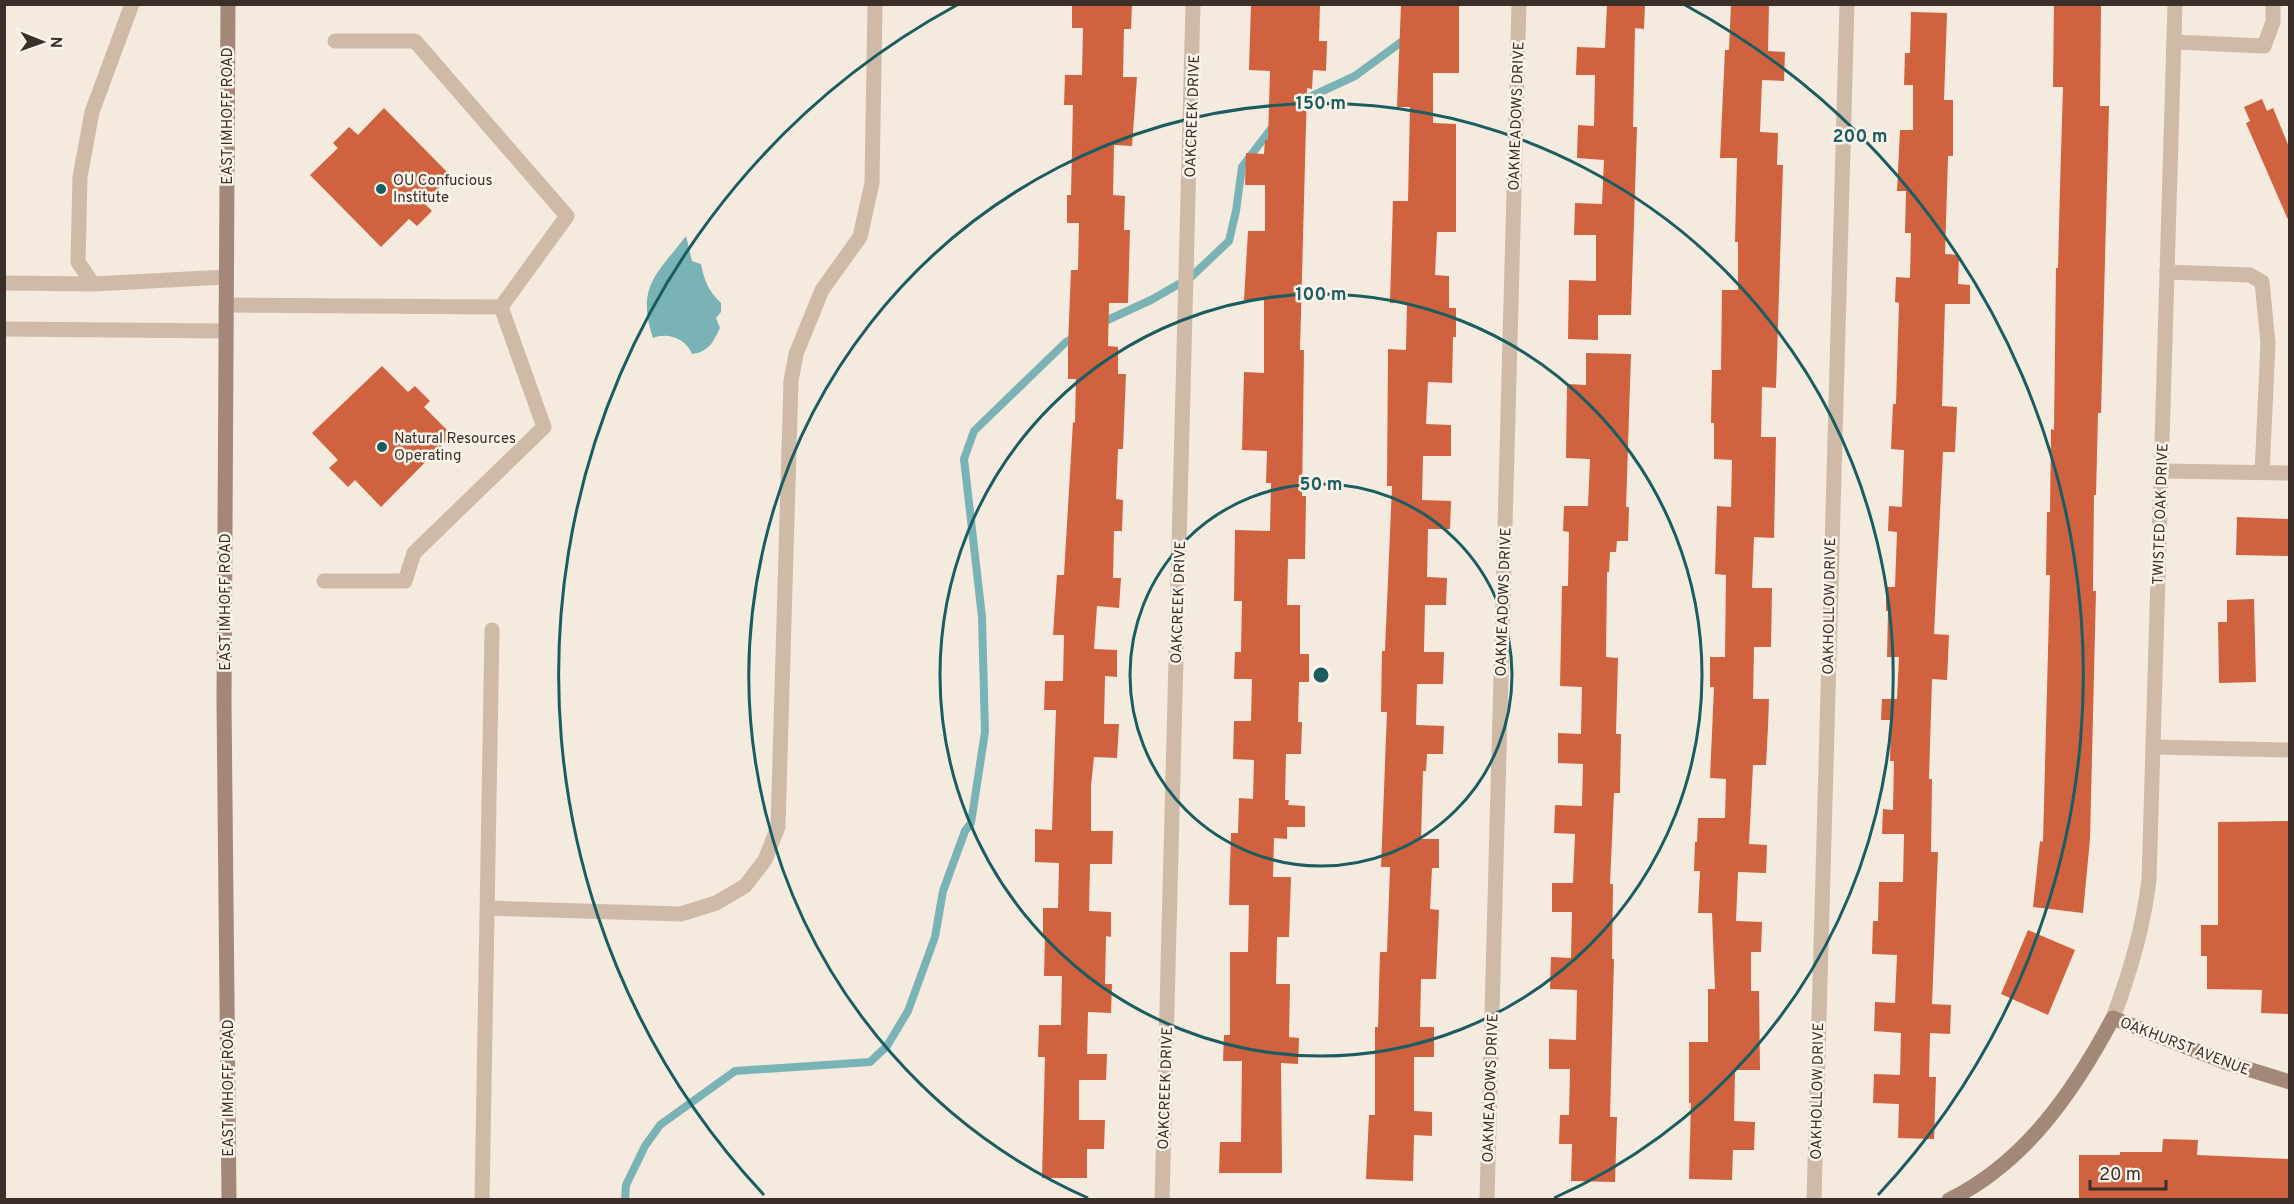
<svg xmlns="http://www.w3.org/2000/svg" width="2294" height="1204" font-family="Overpass,sans-serif">
<style>
.water{fill:#7ab3b5}
.lines{fill:none;stroke-linecap:round;stroke-linejoin:round}
.stream{stroke:#7ab3b5;stroke-width:8}
.building{fill:#d16240}
.lane{stroke:#cfbaa8;stroke-width:15}
.street{stroke:#cfbaa8;stroke-width:15}
.secondary{stroke:#a38879;stroke-width:15}
.ring{fill:none;stroke:#1a5d61;stroke-width:3}
.poi-dot{fill:#1a5d61;stroke:#fcf4eb;stroke-width:2}
.labels{text-anchor:middle;stroke-width:5;stroke-linejoin:round;paint-order:stroke}
.street-label{font-size:15px;fill:#3b2f29;stroke:#fcf4eb}
.poi-label{font-size:15px;fill:#3b2f29;stroke:#fcf4eb;text-anchor:start}
.centre{fill:#1a5d61;stroke:#fcf4eb;stroke-width:3}
.ring-label{font-size:18px;text-anchor:middle;font-weight:bold;fill:#1a5d61;stroke:#fcf4eb;stroke-width:5;stroke-linejoin:round;paint-order:stroke}
</style>
<rect width="100%" height="100%" fill="#f5eade"/>
<!-- water -->
<path class="water" d="M686,236L692,261L701,264C704,280 709,292 721,303V312L716,318L720,328C713,343 708,352 692,354C686,338 667,332 653,338C636,286 657,274 686,236Z"/>
<g class="lines">
<!-- stream -->
<path class="stream" d="M1301,101L1355,76L1408,37
M1101,323L1151,300L1191,277L1229,241L1236,211L1242,167L1274,125
M625,1200L626,1185L645,1146L660,1125L735,1071L870,1062L887,1046L908,1011L935,937L943,891L965,831L971,823L985,732L982,617L964,459L974,431L1066,342L1077,336"/>
</g>
<!-- building -->
<path class="building" d="M1072,4H1132L1131,29H1124L1123,77H1137L1132,146L1114,145L1113,195L1125,196L1124,230H1130L1128,303H1109L1108,346L1118,347V374H1126L1123,449H1118L1116,499L1123,500L1122,531H1114L1113,578H1121L1119,608L1097,606L1094,649L1117,650V677L1105,676L1104,724H1119L1117,758L1094,757L1091,786V831H1113L1112,864H1090L1089,911L1111,912V937L1106,936L1105,984H1112L1111,1013L1088,1012L1087,1054H1107L1106,1080H1079V1120H1105L1104,1149H1087V1178H1042L1045,1057H1038L1039,1025H1061L1062,976H1044L1045,936H1043V908H1058L1059,863L1035,862V829L1052,830L1056,710H1044L1045,681H1063L1064,635H1053L1057,575H1064L1073,422L1075,423L1076,379H1068V345L1071,270H1078L1079,223H1067V195H1071L1073,105H1064L1065,75H1082L1083,28H1072Z
M1251,4H1320L1319,41H1327L1326,71L1313,70L1312,89L1307,88L1300,350H1304L1302,496H1306L1305,559H1288L1287,605H1300V654H1309V682H1299L1298,722H1302L1301,754H1286L1285,800H1289L1288,805L1305,806V827H1287V839L1274,838L1273,877H1291L1289,937H1277L1276,984H1290L1289,1037L1299,1038L1298,1064L1281,1063L1282,1173H1219L1220,1142H1241L1242,1061H1223L1224,1035H1230V952H1248L1249,905H1229L1231,833H1238L1239,798L1253,799L1254,760L1233,759L1234,721H1251L1252,679H1234L1235,652H1241L1242,601H1234L1235,530L1270,531L1271,483H1266L1267,451L1242,450L1244,372L1264,373V300H1244L1248,231H1265V185H1245L1246,153L1264,154L1265,140H1268L1270,71L1249,70Z
M1401,4H1459V73H1433V123L1456,124V232H1437L1435,275L1449,276V308H1456V337H1453L1452,383L1428,382L1426,424L1451,425V456H1423L1422,500L1451,501L1450,529H1428L1427,577L1447,578L1446,605H1425L1424,652H1444L1443,684H1417L1416,725L1444,726L1443,754H1427L1426,771H1423L1421,839H1439V868H1432L1430,909L1439,910L1436,979H1421L1420,1027H1434V1057H1414V1111L1432,1112V1136L1414,1135L1413,1181L1366,1179L1369,1115H1375V1027H1378L1380,952H1387L1390,867H1381L1387,712H1381L1382,651H1385L1392,486H1387L1388,349L1406,350L1407,303H1390L1393,201H1408L1410,107H1397Z
M1607,4H1645L1644,29L1635,28L1633,127H1637L1631,315H1598V340L1568,339L1569,280L1596,281V235H1574L1575,203L1602,204L1604,160L1577,158L1578,125L1594,126L1595,75H1576L1577,47L1605,48Z
M1731,4H1769L1768,51L1785,52L1784,81L1762,80L1760,132L1778,133L1777,165H1783L1776,388L1762,387L1761,437H1776L1774,538L1754,537L1752,588H1772L1771,647H1754L1753,699H1769L1768,727L1766,765H1753L1749,844L1767,845L1766,873L1738,872L1736,921L1762,922L1761,952H1751V991H1759L1760,1070H1735L1734,1121L1755,1122L1754,1150H1733L1732,1180L1689,1179L1691,1103H1689V1042H1708V989H1715L1712,913H1698L1700,871H1694L1695,842H1697L1698,818H1725L1726,779L1710,778L1714,687H1710V657H1725L1726,575L1715,574L1717,506L1731,507L1732,460L1714,459V423H1711L1712,370H1721L1722,290H1738V242H1735L1737,158H1720L1725,50H1729Z
M2054,4H2101L2100,106H2109L2101,413H2098L2096,495H2094L2093,591H2096L2090,839L2083,913L2033,907L2040,841L2043,842L2050,575H2046L2047,512H2050L2051,429L2054,430L2056,268H2058L2060,187L2063,87H2053Z
M1911,12L1947,13L1944,100H1953V156H1948L1945,254L1959,255L1958,284L1970,285V304H1945L1942,406L1957,407L1955,452H1943L1934,634L1949,635L1947,680L1932,679L1929,779H1932L1931,852H1938L1932,1004L1951,1005L1950,1034L1930,1033L1929,1077H1936L1934,1139L1898,1138L1899,1104L1873,1103L1874,1074L1900,1075L1901,1033L1874,1031L1875,1002L1895,1003L1897,955L1872,954L1873,921H1878L1879,882H1903L1904,834H1882L1883,809L1893,810L1894,761H1890L1891,720H1881L1882,699H1897L1899,657H1887L1888,611H1886V587H1895L1897,532L1888,531L1889,506L1902,507L1904,450L1891,449L1893,404H1896L1899,303L1895,302L1896,277L1910,278L1911,233H1905L1906,191H1897L1900,130H1913V85H1904L1905,53H1910Z
M2262,99L2267,111L2273,108L2289,147V222L2246,123L2250,121L2244,107Z
M384,108L451,176L424,203L432,211L417,226L409,219L381,247L310,175L338,148L333,143L349,127L358,135Z
M1586,353L1631,354L1626,507H1629L1628,541H1617L1616,552H1610L1609,572H1607L1606,657L1618,658L1616,734H1621L1620,793H1614L1610,884H1613L1612,959H1614L1610,1117H1617L1615,1182L1571,1181L1572,1144H1559L1560,1115H1569L1570,1069H1549V1039L1576,1040L1577,990L1550,989L1551,957L1571,958L1572,912H1552V883H1573L1575,834L1554,833L1555,805L1582,806L1583,764L1558,763V733L1581,734L1582,687L1560,686L1562,586H1568L1569,532L1563,531L1564,506H1588L1590,459L1566,458L1567,384L1586,385Z
M382,366L408,392L415,386L430,401L424,407L452,435L381,507L355,480L348,487L329,468L338,460L312,433Z
M2237,517L2289,519V556L2236,555Z
M2254,599L2256,682L2219,683L2218,622H2227V600Z
M2289,821V1014L2261,1013L2262,990L2207,989V956H2201V925H2218V822Z
M2028,930L2075,950L2048,1015L2001,994Z
M2163,1139L2198,1140L2197,1155L2289,1159V1200H2079V1155H2120V1152H2162Z"/>
<g class="lines">
<!-- lane -->
<path class="lane" d="M132,4L92,112L80,177L78,262L93,284L226,277
M335,41H415L567,216L501,307
M2174,42L2264,46L2273,22V4
M2167,272L2250,275L2262,282L2268,343L2262,473
M4,283L93,284
M226,305L501,307L544,427L414,553L405,581H324
M4,329L226,331
M2162,471L2290,473"/>
<!-- street -->
<path class="street" d="M2153,747L2290,750
M487,908L681,914L716,903L745,886L765,860L778,827L791,381L796,354L822,290L860,237L872,183L875,4
M2113,1018C2130,972 2143,929 2149,880L2175,4
M482,1200L492,630
M1162,1200L1193,4
M1487,1200L1519,4
M1814,1200L1847,4"/>
<!-- secondary -->
<path class="secondary" d="M228,4L224,701L229,1200
M1949,1200C2026,1162 2074,1091 2113,1018L2225,1062L2290,1082"/>
</g>
<!-- distance rings -->
<g class="ring">
<circle cx="1321" cy="675" r="191"/>
<circle cx="1321" cy="675" r="381"/>
<path d="M1088 1198A572 572 0 1 1 1554 1198"/>
<path d="M764 1195A762 762 0 0 1 957 5M1685 5A762 762 0 0 1 1878 1195"/>
</g>
<!-- markers -->
<g class="poi-dot">
<circle cx="381" cy="189" r="6"/>
<circle cx="382" cy="447" r="6"/>
</g>
<g class="labels">
<!-- street labels -->
<g class="street-label">
<text transform="translate(227 116) rotate(-90)" y="5">EAST IMHOFF ROAD</text>
<text transform="translate(1192 116) rotate(-88)" y="5">OAKCREEK DRIVE</text>
<text transform="translate(1516 116) rotate(-88)" y="5">OAKMEADOWS DRIVE</text>
<text transform="translate(2160 514) rotate(-88)" y="5">TWISTED OAK DRIVE</text>
<text transform="translate(225 602) rotate(-90)" y="5">EAST IMHOFF ROAD</text>
<text transform="translate(1178 602) rotate(-88)" y="5">OAKCREEK DRIVE</text>
<text transform="translate(1503 602) rotate(-88)" y="5">OAKMEADOWS DRIVE</text>
<text transform="translate(1829 606) rotate(-89)" y="5">OAKHOLLOW DRIVE</text>
<text transform="translate(2185 1046) rotate(21)" y="5">OAKHURST AVENUE</text>
<text transform="translate(228 1088) rotate(-90)" y="5">EAST IMHOFF ROAD</text>
<text transform="translate(1165 1088) rotate(-88)" y="5">OAKCREEK DRIVE</text>
<text transform="translate(1490 1088) rotate(-88)" y="5">OAKMEADOWS DRIVE</text>
<text transform="translate(1817 1091) rotate(-89)" y="5">OAKHOLLOW DRIVE</text>
</g>
<!-- poi labels -->
<g class="poi-label">
<text x="393" y="185">OU Confucious<tspan x="393" dy="17">Institute</tspan></text>
<text x="394" y="443">Natural Resources<tspan x="394" dy="17">Operating</tspan></text>
</g>
</g>
<circle cx="1321" cy="675" r="9" class="centre"/>
<g class="ring-label">
<text x="1321" y="109">150 m</text>
<text x="1860" y="142">200 m</text>
<text x="1321" y="300">100 m</text>
<text x="1321" y="490">50 m</text>
</g>
<!-- border -->
<rect width="2294" height="1204" fill="none" stroke="#3b2f29" stroke-width="12"/>
<!-- north arrow -->
<g transform="translate(42 42) rotate(91)" stroke="#fcf4eb" stroke-width="4.5" paint-order="stroke">
<path d="M0-4.5L10 22L0 15L-10 22Z" fill="#3b2f29"/>
<text y="-9" font-size="16" font-weight="bold" text-anchor="middle" fill="#3b2f29">N</text>
</g>
<!-- scale -->
<path d="M2090 1180v9h76v-9" fill="none" stroke="#3b2f29" stroke-width="3"/>
<text x="2099" y="1180" font-size="18" fill="#3b2f29" stroke="#fcf4eb" stroke-width="4.5" paint-order="stroke">20 m</text>
</svg>
